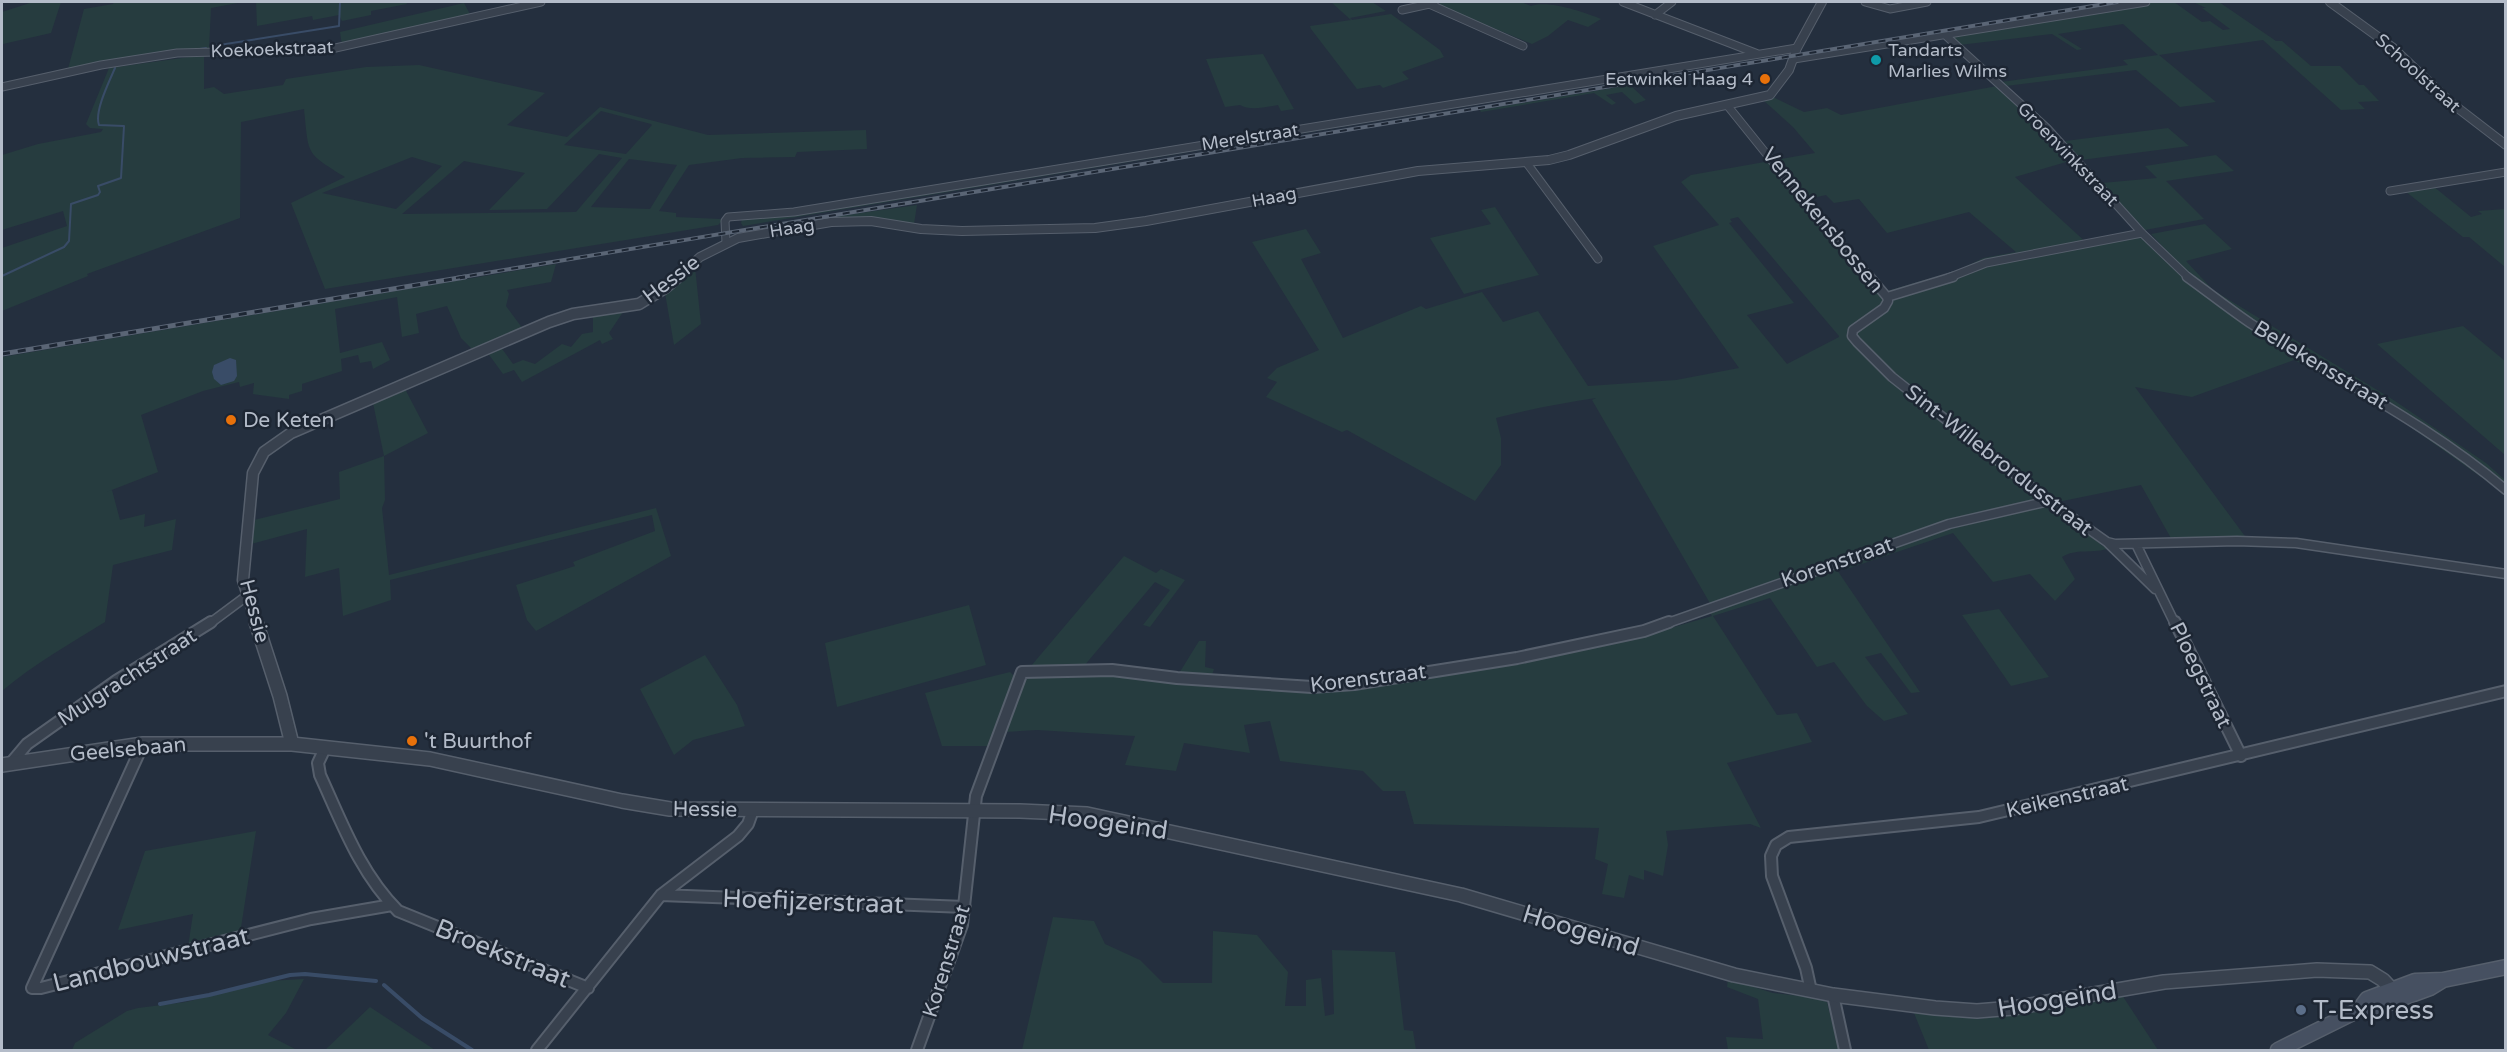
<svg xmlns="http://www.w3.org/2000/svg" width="2507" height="1052" font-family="'Varela Round',sans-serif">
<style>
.green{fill:#263c3f;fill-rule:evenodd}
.water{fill:#394c67}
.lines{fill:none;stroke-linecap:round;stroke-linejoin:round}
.stream-far1{stroke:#394c67;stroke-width:2}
.stream{stroke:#394c67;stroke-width:4}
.minor-far2-casing{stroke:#565f6c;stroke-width:9}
.minor-far1-casing{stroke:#565f6c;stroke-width:11}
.minor-casing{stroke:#565f6c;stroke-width:14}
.tertiary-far2-casing{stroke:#565f6c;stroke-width:10}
.tertiary-far1-casing{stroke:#565f6c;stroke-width:13}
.tertiary-casing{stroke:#565f6c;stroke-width:16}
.secondary-casing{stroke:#565f6c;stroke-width:17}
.minor-far2{stroke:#38414e;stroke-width:7}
.minor-far1{stroke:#38414e;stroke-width:8}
.minor{stroke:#38414e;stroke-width:10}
.tertiary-far2{stroke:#38414e;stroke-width:8}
.tertiary-far1{stroke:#38414e;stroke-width:10}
.tertiary{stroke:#38414e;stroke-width:13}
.secondary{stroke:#465061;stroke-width:14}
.rail-far1-casing{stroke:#5a6575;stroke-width:4}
.rail-casing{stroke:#5a6575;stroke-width:5}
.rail-far1{stroke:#1d2633;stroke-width:2;stroke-dasharray:7;stroke-linecap:butt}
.rail{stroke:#1d2633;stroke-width:3;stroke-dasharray:8;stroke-linecap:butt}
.culture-dot{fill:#0f9aa8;stroke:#1d2633;stroke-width:2}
.food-dot{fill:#e8710a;stroke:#1d2633;stroke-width:2}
.service-dot{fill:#5c6f8a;stroke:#1d2633;stroke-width:2}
.labels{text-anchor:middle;stroke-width:5;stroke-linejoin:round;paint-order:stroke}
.far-street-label{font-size:18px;fill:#b4bcc9;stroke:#1d2633}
.far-poi-label{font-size:18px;fill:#b4bcc9;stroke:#1d2633;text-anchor:start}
.street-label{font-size:21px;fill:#b4bcc9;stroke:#1d2633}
.poi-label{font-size:21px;fill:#b4bcc9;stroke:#1d2633;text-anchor:start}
.near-street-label{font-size:26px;fill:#b4bcc9;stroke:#1d2633}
.near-poi-label{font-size:26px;fill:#b4bcc9;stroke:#1d2633;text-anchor:start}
</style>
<rect width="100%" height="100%" fill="#242f3e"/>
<!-- green -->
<path class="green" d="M33,2H61L51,33L3,44L2,54V12Z
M114,2H243L211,8L209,49L68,69L84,9L113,4Z
M256,2H406L407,4L371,11V15L342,21L339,15L313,20L312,16L257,26Z
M1331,2H1372L1386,11L1350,18L1352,20L1391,14L1440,50L1444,57L1402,72L1409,79L1383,88L1380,85L1357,89L1311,29L1310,26L1351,20Z
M1440,2H1521L1531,6C1549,0 1583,12 1601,19L1588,27L1568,20L1548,36L1532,44L1440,6Z
M2155,2H2174L2202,22L2210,21L2223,30L2230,29L2202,8H2206L2193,2H2219L2276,41H2282L2311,66H2340L2359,85H2364L2379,101L2358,102L2365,109L2341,110L2263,40L2159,55L2216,102L2180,107L2136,70L2006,86L2001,82L2128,65L2123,60L2158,55L2123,24L2058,34L2082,49L2077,50L2052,34L1959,45L1951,36Z
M464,3L471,16L342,46L340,32Z
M1263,54L1294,109L1281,111L1278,105C1266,107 1250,111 1240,105L1225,107L1206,59Z
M204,55V89L214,87L224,94L283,85L286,79L366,67L419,65L545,93L507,125L567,137L600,107L708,135L866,130L867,149L797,152L795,157L742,158L689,165L659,211L676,213V217L720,219L722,221L718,225L325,289L291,203L345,177C305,152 309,156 304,109L241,122L240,218L87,274L88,276L2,311V248L67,226L63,211L2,230V155L38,144L101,132L103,129L90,128L86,124L109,68ZM601,111L651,124L652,125L626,154L564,145ZM599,154L622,158L576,212L402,214L464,161L525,173L489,210L547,209ZM412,157L442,166L396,209L322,193ZM629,159L677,165L650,209L591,207Z
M1690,67L1696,68L743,226L741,223L742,219Z
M1630,85L1646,100L1635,104L1622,92L1606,95L1616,103L1612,105L1594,93L1481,112L1480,110Z
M1997,86L2073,160L2015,177L2090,246L2141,236L2167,262H2177L2151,234L2205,224L2232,249L2186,261L2213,290L2392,399L2486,463L2505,480V494L2395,416L2397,415L2345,385L2294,360L2192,397L2135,387L2247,539L2172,540L2141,485L2048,504L2107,549C2089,554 2077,548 2062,557L2075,579L2055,601L2030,574L1993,582L1953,533L1844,570L1840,565L1948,528L2051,500L1914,400L2039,499L1955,518L1821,564L1711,605L1592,400L1596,398C1563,403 1530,409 1496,418L1501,438V465L1475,501L1347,430L1342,432L1266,397L1277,382L1267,378L1277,368L1319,350L1252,242L1306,229L1321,253L1301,259L1343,338L1421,306L1426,309L1482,292L1503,322L1538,311L1588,386L1676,380L1739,368L1653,246L1719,225L1681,182L1691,175L1815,153L1793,127L1763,100L1773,97L1804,112L1827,108L1841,115ZM1826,195L1834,203L1859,199L1887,233L1969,212L2016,252L1983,258L1959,270L1887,291L1808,199ZM1738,217L1839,336V337L1787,364L1747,315L1794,303L1729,223L1732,222L1730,219Z
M2168,128L2189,146L2081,160L2065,141Z
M2216,155L2234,171L2166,181L2204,219L2145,230L2102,183L2157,178L2145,166Z
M2433,186L2471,217L2482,214L2478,211L2505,209V267L2469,237H2463L2405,191Z
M917,205L914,224L839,219V216Z
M1495,207L1539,275L1464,294L1430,238L1491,224L1481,210Z
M556,264L551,282L507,290L509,294L506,306L523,329L474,351L461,338L447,306L416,314L419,333L402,337L397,297L335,309L340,353L382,342L390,360L373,369L371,361L360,363L358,355L341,359L342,371L302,384V391L289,395V399L253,394L254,383L240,387L239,382L203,391L141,415L158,472L104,493L112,490L120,520L145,514L144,527L176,519L172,550L113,565L105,622C69,644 33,665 2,691V357Z
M695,267L701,324L674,345L665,293Z
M623,312L609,333L613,339L602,344L600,340L522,382L514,370L503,374L487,352L500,346L513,364L523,360L535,364L562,344L571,347L582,334L593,332V314Z
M2463,326L2505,361V455L2377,344Z
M404,387L428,433L384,456L385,500L382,508L389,575L656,508L671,556L536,631L527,620L516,585L575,566L573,562L655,531L652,515L390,580L391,600L343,616L339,568L305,577L307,529L251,544L254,520L340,499L339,472L384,456L373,403L370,402Z
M1124,556L1156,573L1161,569L1185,580L1150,627L1143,625L1170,590L1155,582L1084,666H1031Z
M1835,567L1920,692L1911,693L1881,653L1865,657L1908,714L1884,721L1867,706L1834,662L1817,667L1770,598L1713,616L1777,715L1797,713L1812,742L1727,763L1761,828L1750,824L1666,831L1668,845L1663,876L1644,870V880L1629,875L1624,898L1602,894L1608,864L1595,859L1599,828L1414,824L1405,791H1383L1363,771L1280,761L1270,721L1244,725L1250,753L1184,743L1176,771L1125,765L1135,736L1037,730L1004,732L1020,685L1031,676L1178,675L1199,641H1206L1205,667L1214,669L1209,684L1307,693L1357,690L1615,644L1712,616L1710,613Z
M969,605L986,665L837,707L825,643Z
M1999,609L2049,677L2011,686L1962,615Z
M705,655L737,705L745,726L693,740L674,755L640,689Z
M1010,672L1014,676L991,746H942L925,693Z
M256,831L240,934L188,947L193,914L118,930L145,851Z
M1053,917L1094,921L1105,944L1140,960L1163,983H1212L1213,931L1257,935L1288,972L1285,1006H1306V980L1321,978L1325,1016L1334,1014L1332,950L1395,952L1404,1030L1413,1031L1416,1050H1022Z
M304,979L286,1013L268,1035L297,1050H72L75,1043L127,1011L138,1008L186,1002L268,981Z
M1728,979L1773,993L1818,998L1827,1002L1839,1050H1728L1726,1037L1763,1039L1758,999L1727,987Z
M2122,995L2158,1050H1929L1914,1013L1980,1019Z
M370,1007L435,1050H325Z"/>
<!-- water -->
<path class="water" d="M230,358L236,360L237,376L234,381L221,385L214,379L212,372L214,365Z"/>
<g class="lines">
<!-- stream-far1 -->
<path class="stream-far1" d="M213,46L339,26L340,2
M193,50L206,48
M2,276L64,247L69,241L71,204L98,195L100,192L98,186L121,178L124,126L99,125C94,112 109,82 115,68"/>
<!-- stream -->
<path class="stream" d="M384,985L422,1018L472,1050
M160,1004L209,995L290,975L305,974L376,981"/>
<defs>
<path id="minor-far2" d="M1623,2L1758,54
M1865,2L1890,9L1927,2
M1429,4L1523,46
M1402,10L1434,3
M1655,15L1672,2
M1944,34L2047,128L2142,233L2189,278
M1794,59L2146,2
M2,87L101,65L177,53L331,49L541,2
M1727,105L1813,212L1871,278
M1526,162L1598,259
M2390,191L2506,172
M726,243L725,221L728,217L794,212L1797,48
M1948,278L1986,263L2142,233"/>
<path id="minor-far1" d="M1870,277L1887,297L1953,277
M2187,277C2208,292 2228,308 2250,323C2335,378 2428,424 2506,490
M1887,297L1888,301L1884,308L1853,330L1852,336L1857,342L1892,377L2049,501L2107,542L2115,544L2237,541L2296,543L2506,574
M2107,542L2155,589
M2136,544L2175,624
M209,624L248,595
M1665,624L1949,524L2049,501"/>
<path id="minor" d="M2175,622L2241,756
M143,744L32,988H41L311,919L392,905
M325,748L318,763L320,775C342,823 360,873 398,911L588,988
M11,763L27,744L116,681L211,622
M661,895L965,907
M1811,991L1806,968L1772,876L1771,856L1776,845L1789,837L1979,817L2506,691
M1833,995L1845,1050
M537,1050L661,895L738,836L748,824L753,810
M917,1050L962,925L976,796L1022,672L1112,670L1177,678L1312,687L1354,684L1517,658L1644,631L1669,622"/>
<path id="tertiary-far2" d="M2330,2L2392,47L2450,102L2506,145
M676,278L700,257L738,238L831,222L871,221L921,229L962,231L1095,228L1146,221L1418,171L1549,160L1569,155L1676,116L1770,95L1789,70L1797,48L1822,2"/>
<path id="tertiary-far1" d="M257,624L243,580L253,473L264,452L291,433L549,322L573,314L639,304L665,288L678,277"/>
<path id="tertiary" d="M256,622L280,696L292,744
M2,765L143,744H292L430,759L622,801L670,809L1020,811L1087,814L1461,895L1734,975L1833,995L1935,1008L1977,1011L2013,1008L2164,982L2317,970L2370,972L2383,980L2395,993"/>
<path id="secondary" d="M2359,1010L2367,999L2415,981L2443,980L2506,967
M2278,1050L2359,1010L2381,1006L2430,988L2443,980"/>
</defs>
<!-- minor-far2 casing -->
<use href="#minor-far2" class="minor-far2-casing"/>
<!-- minor-far1 casing -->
<use href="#minor-far1" class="minor-far1-casing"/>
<!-- minor casing -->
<use href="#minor" class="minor-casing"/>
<!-- tertiary-far2 casing -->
<use href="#tertiary-far2" class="tertiary-far2-casing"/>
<!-- tertiary-far1 casing -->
<use href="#tertiary-far1" class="tertiary-far1-casing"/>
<!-- tertiary casing -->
<use href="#tertiary" class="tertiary-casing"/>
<!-- secondary casing -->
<use href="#secondary" class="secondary-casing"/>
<!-- minor-far2 -->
<use href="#minor-far2" class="minor-far2"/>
<!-- minor-far1 -->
<use href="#minor-far1" class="minor-far1"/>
<!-- minor -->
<use href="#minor" class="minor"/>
<!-- tertiary-far2 -->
<use href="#tertiary-far2" class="tertiary-far2"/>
<!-- tertiary-far1 -->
<use href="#tertiary-far1" class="tertiary-far1"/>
<!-- tertiary -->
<use href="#tertiary" class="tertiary"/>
<!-- secondary -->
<use href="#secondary" class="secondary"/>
<defs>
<path id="rail-far1" d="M456,278L2117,2"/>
<path id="rail" d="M2,354L465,277"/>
</defs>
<!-- rail-far1 casing -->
<use href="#rail-far1" class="rail-far1-casing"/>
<!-- rail casing -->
<use href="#rail" class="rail-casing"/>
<!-- rail-far1 -->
<use href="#rail-far1" class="rail-far1"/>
<!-- rail -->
<use href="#rail" class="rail"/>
</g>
<!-- markers -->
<circle class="culture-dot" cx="1876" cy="60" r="6"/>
<g class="food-dot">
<circle cx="1765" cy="79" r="6"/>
<circle cx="231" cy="420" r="6"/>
<circle cx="412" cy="741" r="6"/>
</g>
<circle class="service-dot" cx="2301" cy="1010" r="6"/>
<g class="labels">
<!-- far-street labels -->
<g class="far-street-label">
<text transform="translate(272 49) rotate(-2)" y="6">Koekoekstraat</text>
<text transform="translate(2418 73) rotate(42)" y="6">Schoolstraat</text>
<text transform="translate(1250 137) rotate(-9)" y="6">Merelstraat</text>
<text transform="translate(2068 154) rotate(46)" y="6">Groenvinkstraat</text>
<text transform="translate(1274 197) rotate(-11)" y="6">Haag</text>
<text transform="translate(792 228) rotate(-9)" y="6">Haag</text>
</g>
<!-- far-poi labels -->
<g class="far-poi-label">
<text x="1888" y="56">Tandarts<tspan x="1888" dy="21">Marlies Wilms</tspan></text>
<text x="1753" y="85" text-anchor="end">Eetwinkel Haag 4</text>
</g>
<!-- street labels -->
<g class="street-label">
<text transform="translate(1823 220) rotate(51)" y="7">Vennekensbossen</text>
<text transform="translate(671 279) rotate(-37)" y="7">Hessie</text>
<text transform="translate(2321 365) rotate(31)" y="7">Bellekensstraat</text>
<text transform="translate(1999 460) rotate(38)" y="7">Sint-Willebrordusstraat</text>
<text transform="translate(1837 562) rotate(-19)" y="7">Korenstraat</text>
<text transform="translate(255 611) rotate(75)" y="7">Hessie</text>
<text transform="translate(2201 675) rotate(64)" y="7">Ploegstraat</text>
<text transform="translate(127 677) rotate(-33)" y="7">Mulgrachtstraat</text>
<text transform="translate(1368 678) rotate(-7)" y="7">Korenstraat</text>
<text transform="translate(128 749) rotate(-5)" y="7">Geelsebaan</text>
<text transform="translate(2067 797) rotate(-13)" y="7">Keikenstraat</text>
<text transform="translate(705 809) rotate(1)" y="7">Hessie</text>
<text transform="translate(946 961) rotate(-73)" y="7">Korenstraat</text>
</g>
<!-- poi labels -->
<g class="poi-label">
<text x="243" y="427">De Keten</text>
<text x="424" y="748">'t Buurthof</text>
</g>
<!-- near-street labels -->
<g class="near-street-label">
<text transform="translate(1108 822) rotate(8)" y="9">Hoogeind</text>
<text transform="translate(813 901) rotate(2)" y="9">Hoefijzerstraat</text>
<text transform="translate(1581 930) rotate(17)" y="9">Hoogeind</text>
<text transform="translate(503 953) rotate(22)" y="9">Broekstraat</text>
<text transform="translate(151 959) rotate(-14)" y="9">Landbouwstraat</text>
<text transform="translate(2057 999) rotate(-9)" y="9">Hoogeind</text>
</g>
<!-- near-poi labels -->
<g class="near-poi-label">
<text x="2313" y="1019">T-Express</text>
</g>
</g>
<!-- border -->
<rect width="2507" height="1052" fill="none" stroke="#b4bcc9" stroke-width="6"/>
</svg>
